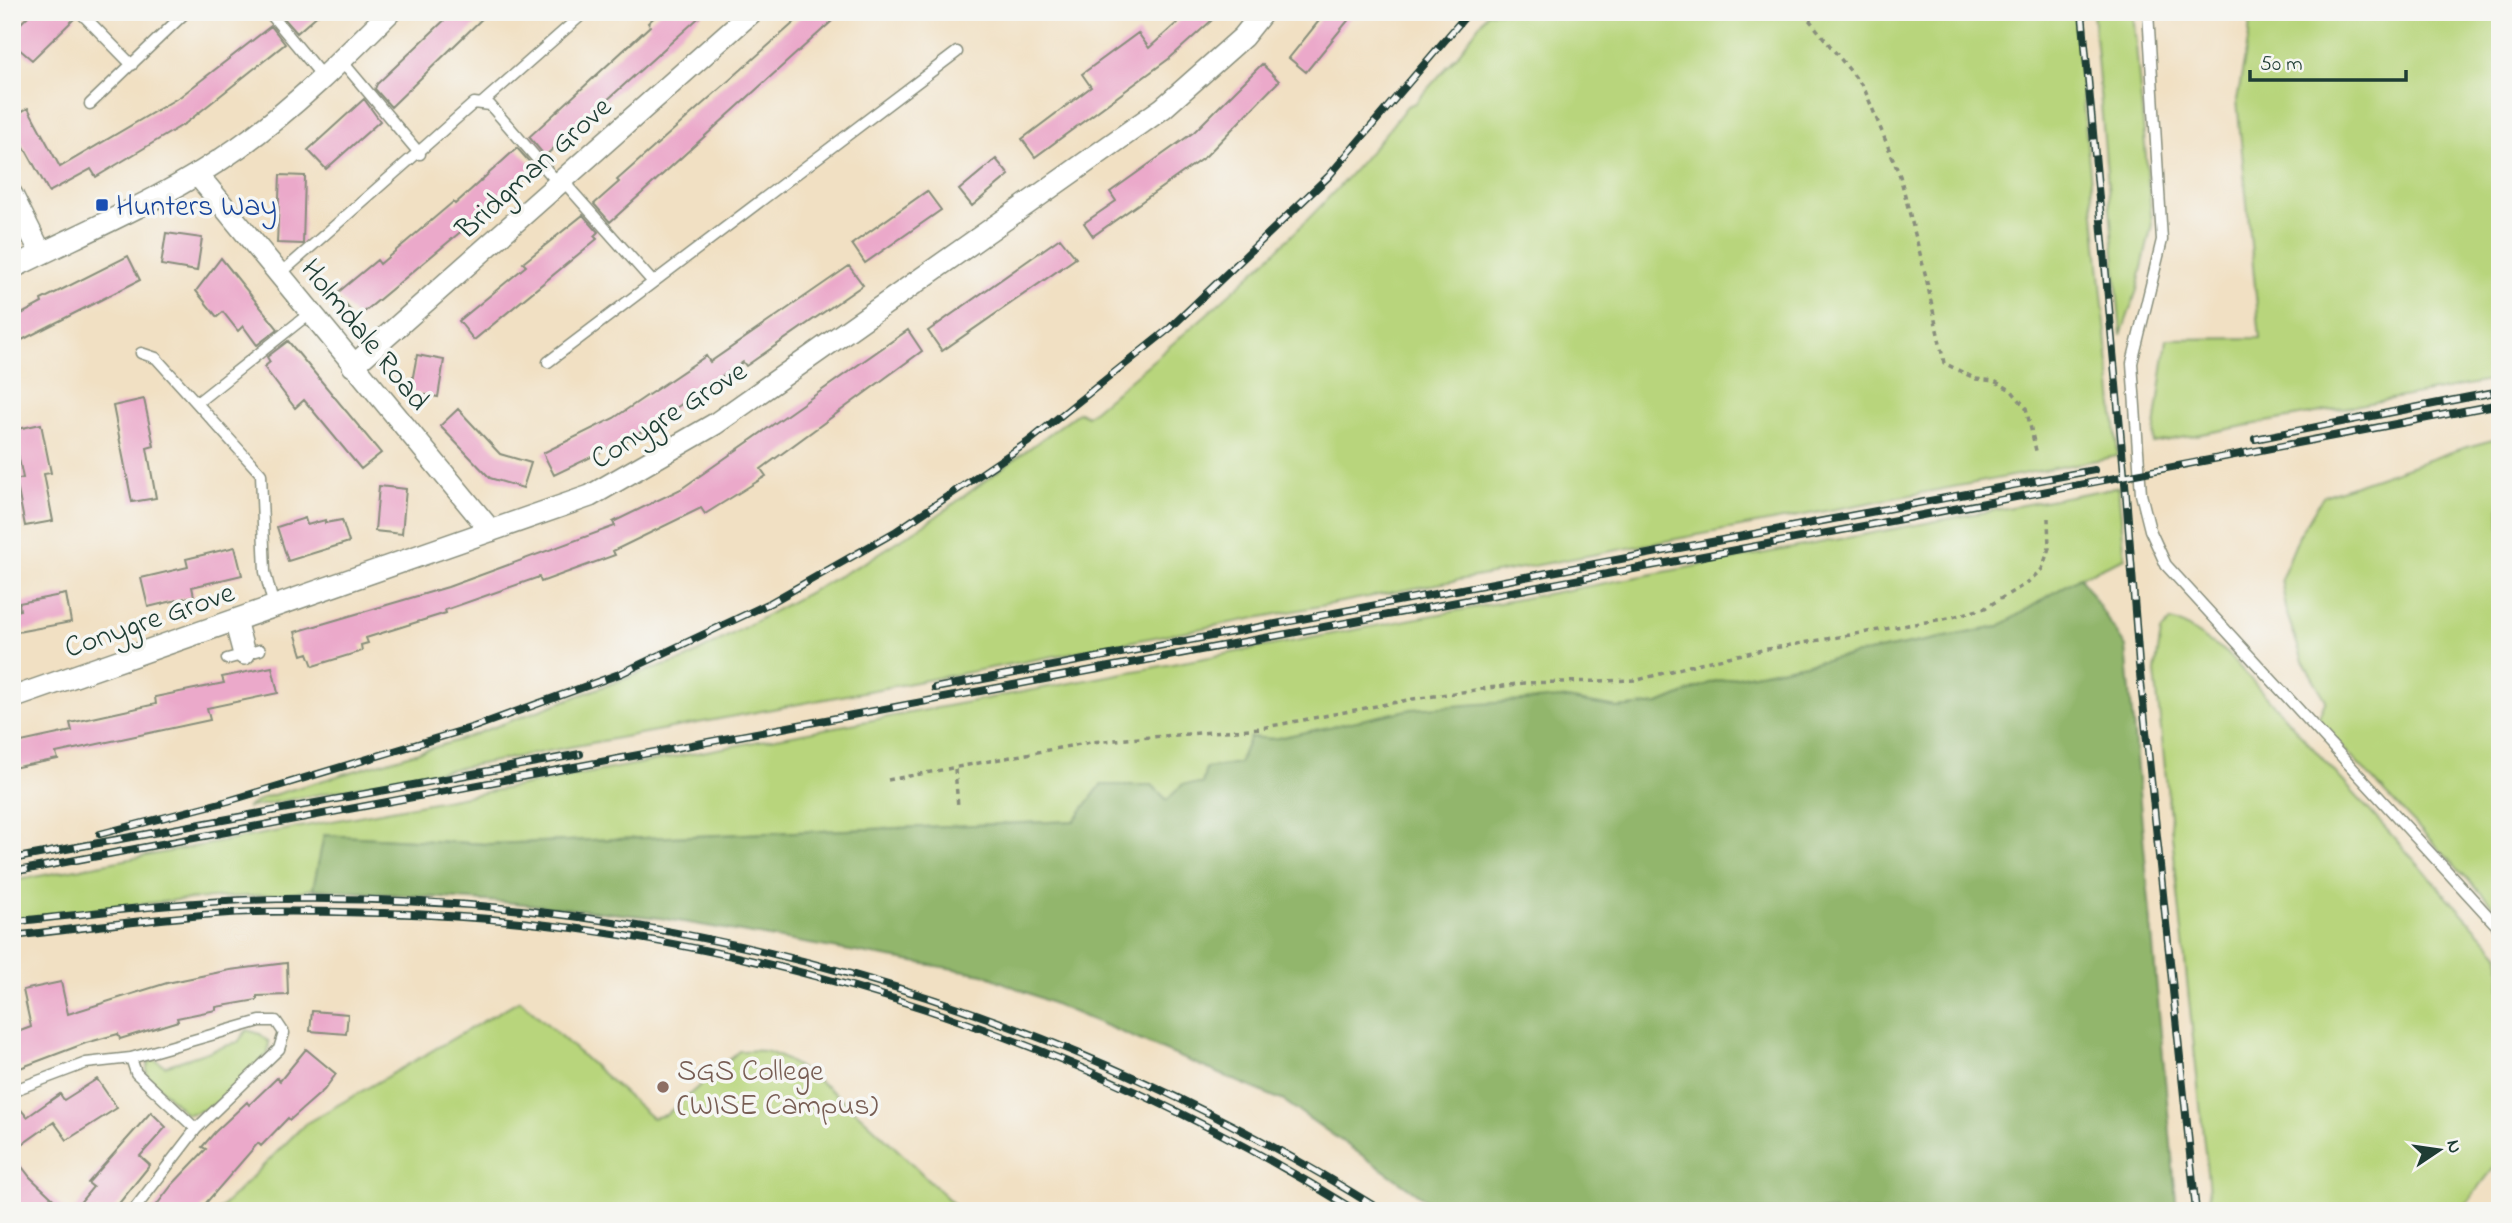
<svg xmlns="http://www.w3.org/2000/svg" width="2512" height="1223" font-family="'Indie Flower',sans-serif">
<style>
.green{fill:#b8d57c;stroke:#6c8958;stroke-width:2}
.forest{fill:#92b66c;stroke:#587a50;stroke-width:2}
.building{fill:#eba9ca}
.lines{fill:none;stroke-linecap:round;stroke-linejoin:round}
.service-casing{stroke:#888e7c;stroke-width:13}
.minor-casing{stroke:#888e7c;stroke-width:24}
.path{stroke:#888e7c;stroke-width:3.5;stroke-dasharray:5 5;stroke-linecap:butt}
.service{stroke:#fff;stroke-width:10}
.minor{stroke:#fff;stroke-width:21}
.rail-casing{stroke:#1f3d34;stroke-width:8}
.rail{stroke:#f6f6f2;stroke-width:5;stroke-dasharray:16;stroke-linecap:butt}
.transit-dot{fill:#1a4fb4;stroke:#f6f6f2;stroke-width:2.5}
.education-dot{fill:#8d6e63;stroke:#f6f6f2;stroke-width:2.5}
.labels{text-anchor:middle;stroke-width:7;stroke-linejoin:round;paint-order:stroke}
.street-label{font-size:30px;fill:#1f3d34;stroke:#f6f6f2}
.transit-label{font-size:30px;fill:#164399;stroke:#f6f6f2;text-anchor:start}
.education-label{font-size:30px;fill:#785e54;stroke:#f6f6f2;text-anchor:start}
</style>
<rect width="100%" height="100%" fill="#f6f6f2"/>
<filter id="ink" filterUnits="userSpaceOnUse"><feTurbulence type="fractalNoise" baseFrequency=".0143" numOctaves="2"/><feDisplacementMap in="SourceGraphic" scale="14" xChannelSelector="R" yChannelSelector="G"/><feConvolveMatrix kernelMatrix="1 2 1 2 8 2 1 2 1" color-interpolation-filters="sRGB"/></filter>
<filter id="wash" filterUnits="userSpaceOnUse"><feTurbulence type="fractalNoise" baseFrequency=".00686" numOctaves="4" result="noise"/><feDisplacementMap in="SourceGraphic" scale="28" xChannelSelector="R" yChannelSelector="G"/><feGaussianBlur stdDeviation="1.57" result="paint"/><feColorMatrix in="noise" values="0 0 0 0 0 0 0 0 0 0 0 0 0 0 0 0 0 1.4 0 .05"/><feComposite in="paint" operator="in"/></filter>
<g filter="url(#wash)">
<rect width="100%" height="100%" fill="#f1e0c3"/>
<!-- green -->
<path class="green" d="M1488,12H2074L2118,456L246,808L263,798L459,740L640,673L684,660L867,561L934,518L1079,412L1087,416C1201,321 1317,224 1407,106L1415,103L1457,56Z
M2093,12H2133L2152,224L2137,290L2121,335Z
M2250,12H2500V379L2153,443L2167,339L2260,338L2237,100L2249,35Z
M2500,438V913L2317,721L2326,700L2303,661L2287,614L2281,579L2299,536L2323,496L2463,448Z
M2118,487L2125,558L2080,577L1998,627L1712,682L1659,704L1617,708L1561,698L1273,739L1250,737L1239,764L1206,768L1202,784L1167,800L1152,785H1101L1074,821L488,844L324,835L313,889L287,894L176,900L12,920V881Z
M2170,621L2182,624L2227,653L2500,955V1160L2460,1211H2211L2155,672L2161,632Z
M520,1000L652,1118L666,1115L739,1051C749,1051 762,1049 771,1053C830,1076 912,1166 961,1211H218L305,1124Z
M247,1030L260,1034L269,1042L268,1054C246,1075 219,1113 186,1114L147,1075V1066L152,1058L165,1066L238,1042Z"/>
<!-- forest -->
<path class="forest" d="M2080,577L2126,647L2177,1211H1442L1284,1101L983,974L660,918L515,903L313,889L324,835L488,844L1074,821L1101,785H1152L1167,800L1183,784H1202L1206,768L1239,763L1250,737L1273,739L1412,709L1561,698L1617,708L1659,704L1712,682L1998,627Z"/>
<g id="blocks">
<!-- building -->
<path class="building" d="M32,12H72L75,18L32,60L12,43V32Z
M289,12H321L297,33L283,17Z
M453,12H489L391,107L375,89L377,84Z
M660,12H705L545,156L529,137L650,26L648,23Z
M806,12H842L610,222L594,204L619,182L617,180Z
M1189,12H1221L1170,58L1035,157L1022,139L1091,87L1082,74L1138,33L1149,48Z
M1326,12H1355L1306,72L1289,58Z
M271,26L285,44L186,123L96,177L91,169L49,192L12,125V117L28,108L60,167L181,96Z
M1262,64L1279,81L1206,156L1093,236L1084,223L1116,201L1110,192L1194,132Z
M364,99L380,121L326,169L308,150Z
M517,148L533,166L482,214L357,318L336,294L377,260L380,264L453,202L455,204Z
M996,159L1009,175L972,206L959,190Z
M280,175L305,176L303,244L277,243Z
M927,191L941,210L865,263L852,244Z
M583,215L598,232L594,236L597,239L474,340L459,321L526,266L523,263Z
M166,233L202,238L197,271L161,265Z
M1060,238L1076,258L942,351L928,331Z
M128,256L140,280L12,345V319L42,303L41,300Z
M221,258L278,329L257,345L243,326L238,331L223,312L217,317L196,291Z
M849,266L863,285L746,366L743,362L635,436L554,475L543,453L614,418L706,356L710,362Z
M908,330L922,351L761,469L766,476L705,514L701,508L613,551L615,555L560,575L541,582L539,577L445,610L446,613L366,638L368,643L361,645L362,651L313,666L308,653L302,655L295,632L448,587L615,526L613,522L681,489Z
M288,341L381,453L361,469L304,400L295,408L264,367L270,362L267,357Z
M417,355L444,360L438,397L410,392Z
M144,399L154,446L147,448L156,498L132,502L113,406Z
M458,409L500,454L531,463L523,488L490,478L440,426Z
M41,424L51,473L44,474L53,521L25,526L16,480L23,478L13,430Z
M379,486L406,489L402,534L375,531Z
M305,518L307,525L325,520V523L342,520L349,542L288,561L277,527Z
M235,547L242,575L192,587L194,596L148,607L141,578L188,567L186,559Z
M66,594L71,622L12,633V612L20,610L19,603Z
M272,667L278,693L207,708L210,720L56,753L58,759L12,768V744L72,731L70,723L156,704L155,697L224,683L222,677Z
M287,963L288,995L257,996V1000L216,1007V1010L177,1018L178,1021L120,1039L118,1034L86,1043L12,1071V1034L31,1027L23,990L61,982L68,1014L167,983L230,970Z
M312,1011L348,1014L346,1034L310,1031Z
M306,1049L336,1074L324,1090L290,1120L288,1118L261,1146L258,1143L199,1211H152L172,1185L206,1149L202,1147L215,1132L247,1102L249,1105L277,1078L280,1081Z
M97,1079L117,1108L67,1140L54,1122L21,1145L12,1132V1099L27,1117L60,1094L64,1100Z
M151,1112L166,1127L140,1156L150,1165L113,1211H73L93,1187L88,1183Z
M12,1154L30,1177L66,1211H12Z"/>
</g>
</g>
<g filter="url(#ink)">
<use href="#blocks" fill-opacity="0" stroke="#888e7c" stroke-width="2"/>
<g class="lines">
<defs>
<path id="service" d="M80,12L132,65
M269,12L323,77
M2148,12L2162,240L2132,363L2141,494L2150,530L2166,565L2500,929
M341,60L420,154
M482,103L585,12
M90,104L186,12
M563,181L652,281
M279,275L474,103L490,105L559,184
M141,353L156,358L261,474L265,572L274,607
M548,362L957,52
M198,402L310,313
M227,659L260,650
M131,1058L136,1073L196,1129
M12,1091L86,1063L131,1058L260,1021H276L284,1033L279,1049L196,1129L133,1211"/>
<path id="minor" d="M197,174L491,531
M12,195L41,253
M12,268C88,230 169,197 239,147C294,108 342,60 390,12
M353,366L752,12
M235,620L244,654
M12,698L590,496L715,424L1163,108L1243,37L1263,12"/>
</defs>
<!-- service casing -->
<use href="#service" class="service-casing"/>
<!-- minor casing -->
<use href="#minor" class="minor-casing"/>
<!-- path -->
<path class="path" d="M1803,12L1864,88L1900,176L1926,277L1944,363L1976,379L1994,381L2011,390L2026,408L2037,455
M955,769L958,807
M888,780L1091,742L1261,728L1413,699L1524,683L1638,680L1700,663L1762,650L1949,618L1985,608L2027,583L2042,569L2049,548L2048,518"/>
<!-- service -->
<use href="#service" class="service"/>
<!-- minor -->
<use href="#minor" class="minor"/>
<defs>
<path id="rail" d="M2082,12L2126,494L2139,664L2196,1211
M2255,439L2500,391
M935,688L2094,470
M100,834L228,801L474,727L622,673L770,603L895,532L1028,442L1170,328L1328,177L1469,12
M12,859L580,754
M12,872L1912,517L2500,404
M12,922C100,912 189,901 277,899C668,892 1051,1003 1382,1211
M12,936C84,928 157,918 229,913C281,910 333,912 384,913C728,923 1064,1029 1356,1211"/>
</defs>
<!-- rail casing -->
<use href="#rail" class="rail-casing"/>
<!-- rail -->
<use href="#rail" class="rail"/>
</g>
</g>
<!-- markers -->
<rect class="transit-dot" x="95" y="198" width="14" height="14" rx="3.5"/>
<circle class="education-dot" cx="663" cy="1087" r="7"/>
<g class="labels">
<!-- street labels -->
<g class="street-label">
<text transform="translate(533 167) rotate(-42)" y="10">Bridgman Grove</text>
<text transform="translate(366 334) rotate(51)" y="10">Holmdale Road</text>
<text transform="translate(668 414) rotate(-32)" y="10">Conygre Grove</text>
<text transform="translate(149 619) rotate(-19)" y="10">Conygre Grove</text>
</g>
<!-- transit labels -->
<g class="transit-label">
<text x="116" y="215">Hunters Way</text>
</g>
<!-- education labels -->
<g class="education-label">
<text x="677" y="1080">SGS College<tspan x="677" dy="34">(WISE Campus)</tspan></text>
</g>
</g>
<!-- margin -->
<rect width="2512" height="1223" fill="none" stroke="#f6f6f2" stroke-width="42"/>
<!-- north arrow -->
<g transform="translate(2439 1150) rotate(77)" stroke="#f6f6f2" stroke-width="5" paint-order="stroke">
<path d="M0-5L12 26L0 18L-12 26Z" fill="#1f3d34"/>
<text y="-10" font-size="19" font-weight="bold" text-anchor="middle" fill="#1f3d34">N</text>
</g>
<!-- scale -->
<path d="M2250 70v10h156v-10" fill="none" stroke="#1f3d34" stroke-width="3.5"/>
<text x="2260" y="70" font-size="21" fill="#1f3d34" stroke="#f6f6f2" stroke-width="5" paint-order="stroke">50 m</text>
</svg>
